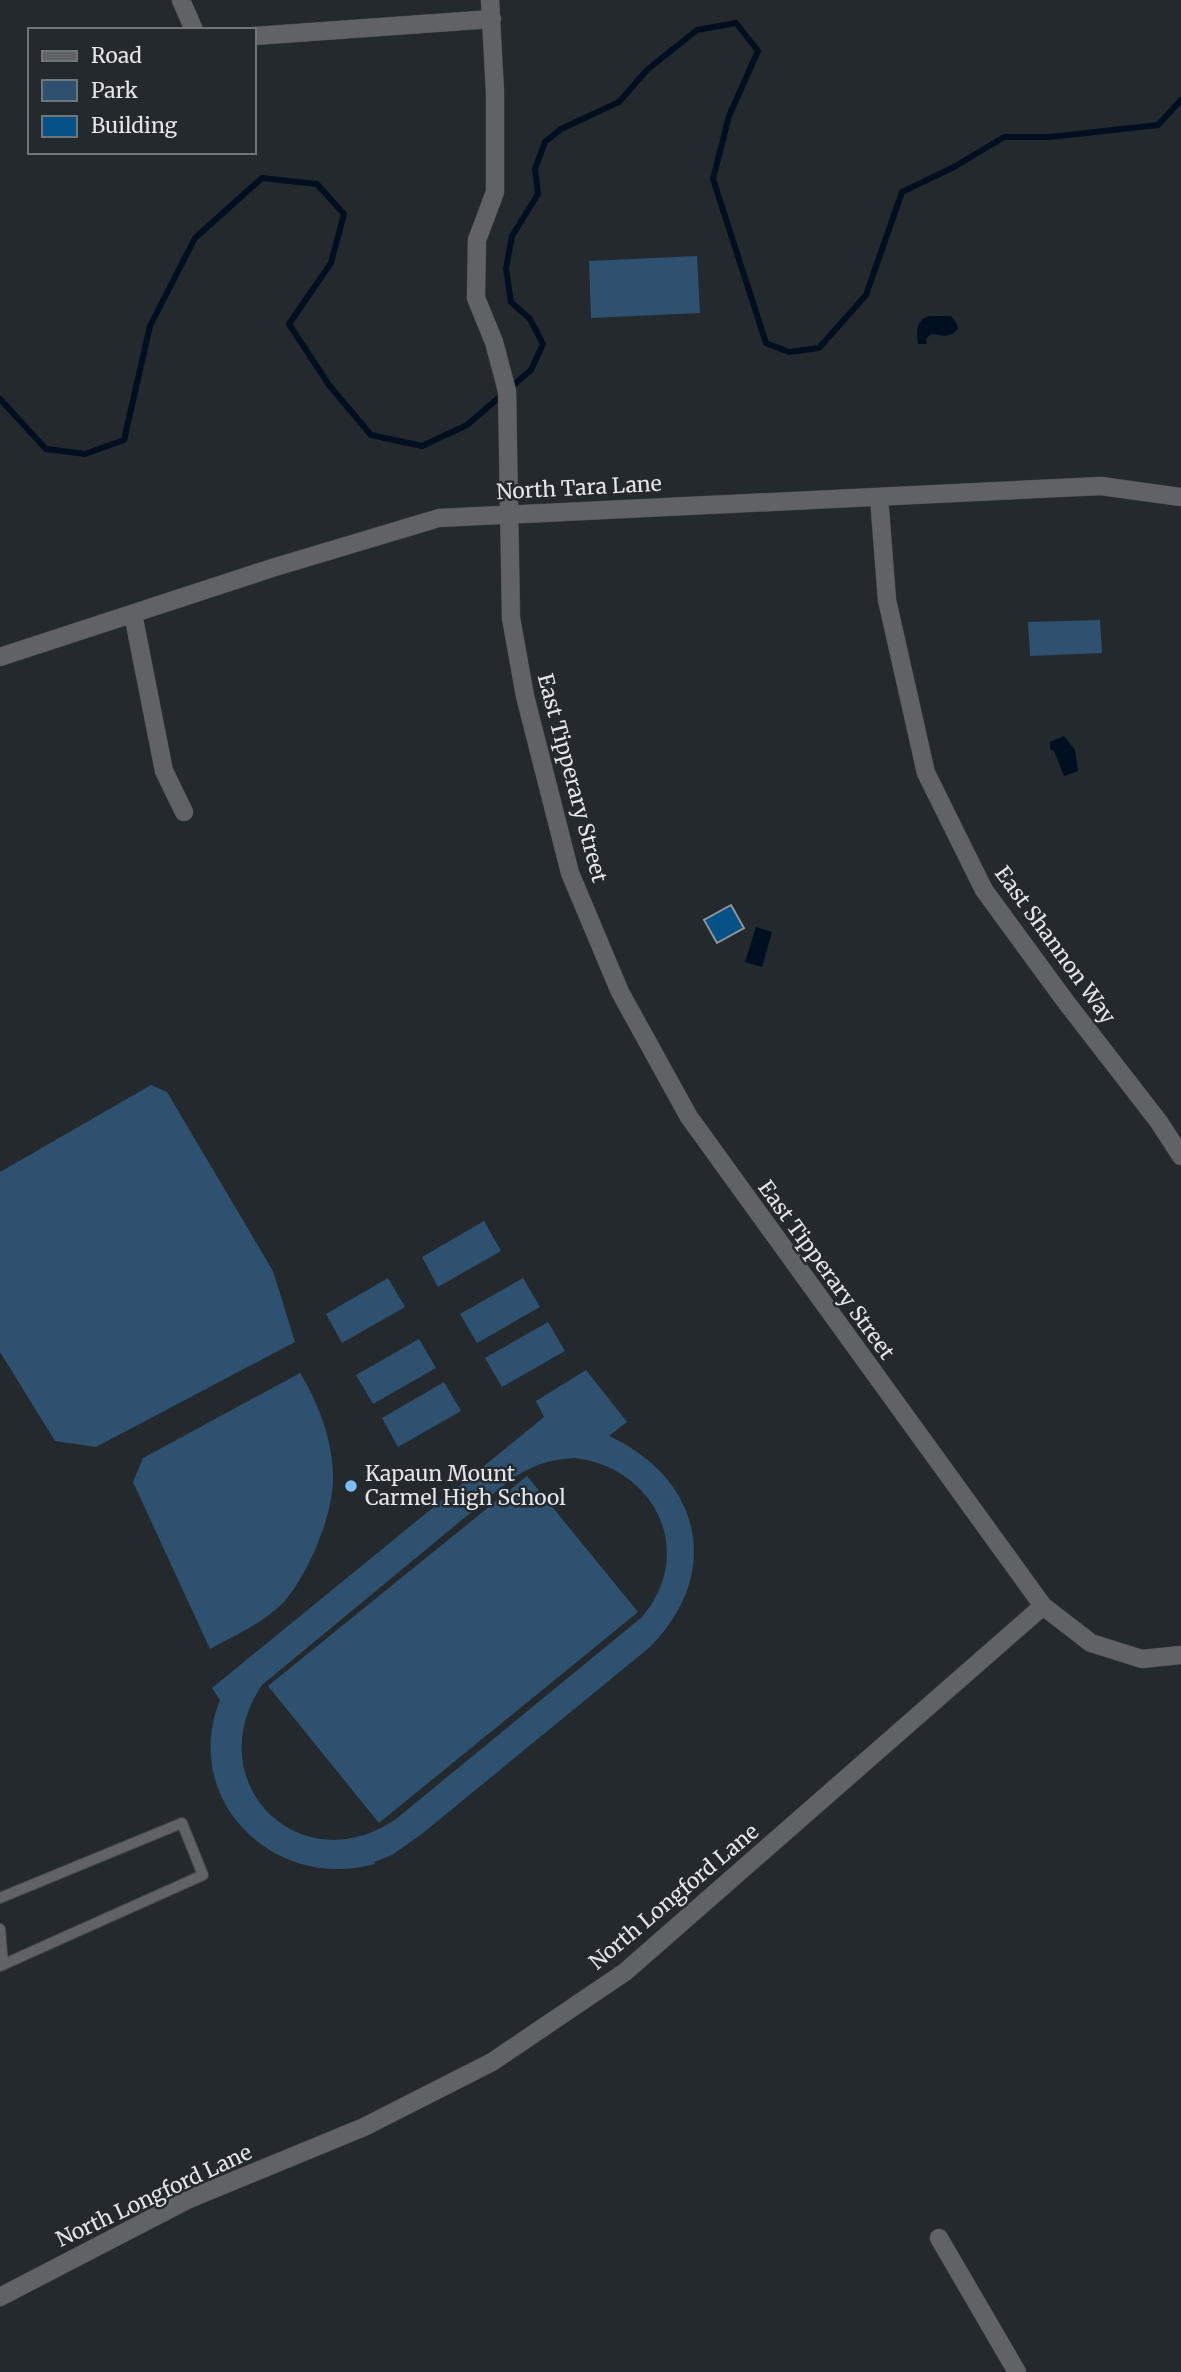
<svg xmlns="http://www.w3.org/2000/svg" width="1181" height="2372" font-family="Merriweather,serif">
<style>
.green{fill:#2e5170;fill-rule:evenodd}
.water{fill:#000f1f}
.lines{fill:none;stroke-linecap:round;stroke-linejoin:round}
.stream{stroke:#000f1f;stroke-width:6}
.building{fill:#065185;stroke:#8e949a;stroke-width:2}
.lane-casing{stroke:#43474c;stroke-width:12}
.street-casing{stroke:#43474c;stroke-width:19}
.lane{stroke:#606265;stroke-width:10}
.street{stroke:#606265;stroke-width:18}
.poi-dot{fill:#7cbef9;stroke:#24292e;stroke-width:2.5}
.labels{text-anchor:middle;stroke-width:5;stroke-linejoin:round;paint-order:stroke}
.street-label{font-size:21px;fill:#e3e6e9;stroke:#24292e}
.poi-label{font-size:21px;fill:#e3e6e9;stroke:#24292e;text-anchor:start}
</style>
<rect width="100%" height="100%" fill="#24292e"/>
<!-- green -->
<path class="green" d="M697,256L700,313L591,318L589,261Z
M1100,620L1102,653L1030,656L1028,622Z
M151,1085L167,1092L273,1271L295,1342L96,1447L55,1441L0,1352V1172Z
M484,1221L501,1251L438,1287L422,1257Z
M388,1278L405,1307L342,1343L326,1314Z
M523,1278L540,1307L477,1343L460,1314Z
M548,1322L565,1351L502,1387L485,1358Z
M419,1339L436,1368L373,1404L356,1375Z
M586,1370L627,1422L609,1436C702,1479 723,1573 650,1647L423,1833L392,1855L374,1862L375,1864C274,1892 180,1800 220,1700L212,1688L544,1417L536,1401ZM575,1458C655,1468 697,1552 642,1617L396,1819C300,1885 197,1782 262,1685L509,1481C530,1466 549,1459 575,1458Z
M300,1373C318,1402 332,1439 333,1474C335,1512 308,1575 283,1603C263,1623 235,1635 210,1649L133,1482L143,1458Z
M444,1382L461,1411L398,1447L382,1418Z
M527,1476L638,1612L379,1823L268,1686Z"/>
<!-- water -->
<path class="water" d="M930,316H951L957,324L958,329C949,339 942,335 931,334L926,339L927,344H918C916,332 916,319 930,316Z
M1064,736L1075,750L1078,771L1064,776L1054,751L1050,749V742Z
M756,927L772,932L762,967L745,962Z"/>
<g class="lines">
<!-- stream -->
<path class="stream" d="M0,399L46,449L85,454L124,440L150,326L195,238L262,178L317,184L344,214L331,263L289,324L329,385L371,435L422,446L467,425L531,370L543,344L530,319L511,302L506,269L512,236L538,194L535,169L545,142L561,129L619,102L647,70L697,30L736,23L758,51L729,116L713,179L766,343L789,352L819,348L866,295L902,192L954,167L1004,137H1050L1158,125L1181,100"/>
</g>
<!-- building -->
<path class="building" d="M731,905L744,928L717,943L704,920Z"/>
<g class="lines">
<defs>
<path id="lane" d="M0,1898L182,1823L203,1875L0,1966
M0,1929L3,1965"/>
<path id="street" d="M181,0L194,30
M490,0L495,92V192L477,240L476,298L494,342L507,391L511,618L525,696L570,873L620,992L689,1117L1043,1606L1091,1643L1142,1659L1181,1655
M254,36L492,19
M879,497L887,600L926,773L984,890L1066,1002L1159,1122L1181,1156
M133,614L164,771L184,812
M0,657L272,568L439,518L1101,486L1181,497
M939,2238L1017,2372
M0,2297L187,2200L364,2127L492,2062L625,1972L1043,1606"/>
</defs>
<!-- lane casing -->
<use href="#lane" class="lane-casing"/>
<!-- street casing -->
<use href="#street" class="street-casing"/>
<!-- lane -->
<use href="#lane" class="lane"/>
<!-- street -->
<use href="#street" class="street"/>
</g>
<!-- markers -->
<circle class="poi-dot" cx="351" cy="1486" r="7"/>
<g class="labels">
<!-- street labels -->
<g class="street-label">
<text transform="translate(579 488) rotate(-3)" y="7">North Tara Lane</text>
<text transform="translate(572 778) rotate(75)" y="7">East Tipperary Street</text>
<text transform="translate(1055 945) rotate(54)" y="7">East Shannon Way</text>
<text transform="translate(826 1270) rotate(54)" y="7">East Tipperary Street</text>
<text transform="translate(674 1897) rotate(-40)" y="7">North Longford Lane</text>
<text transform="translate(154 2196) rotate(-25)" y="7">North Longford Lane</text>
</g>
<!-- poi labels -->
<g class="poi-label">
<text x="365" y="1481">Kapaun Mount<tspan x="365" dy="24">Carmel High School</tspan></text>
</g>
</g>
<!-- legend -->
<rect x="28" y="28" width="228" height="126" fill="#24292e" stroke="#707579" stroke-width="2"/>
<rect x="42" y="51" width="35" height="10" fill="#606265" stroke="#707579" stroke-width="2"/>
<text x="91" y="63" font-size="21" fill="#e3e6e9">Road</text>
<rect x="42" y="80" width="35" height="21" fill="#2e5170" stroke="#707579" stroke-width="2"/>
<text x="91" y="98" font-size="21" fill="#e3e6e9">Park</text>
<rect x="42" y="116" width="35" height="21" fill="#065185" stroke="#707579" stroke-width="2"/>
<text x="91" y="133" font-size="21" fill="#e3e6e9">Building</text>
</svg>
